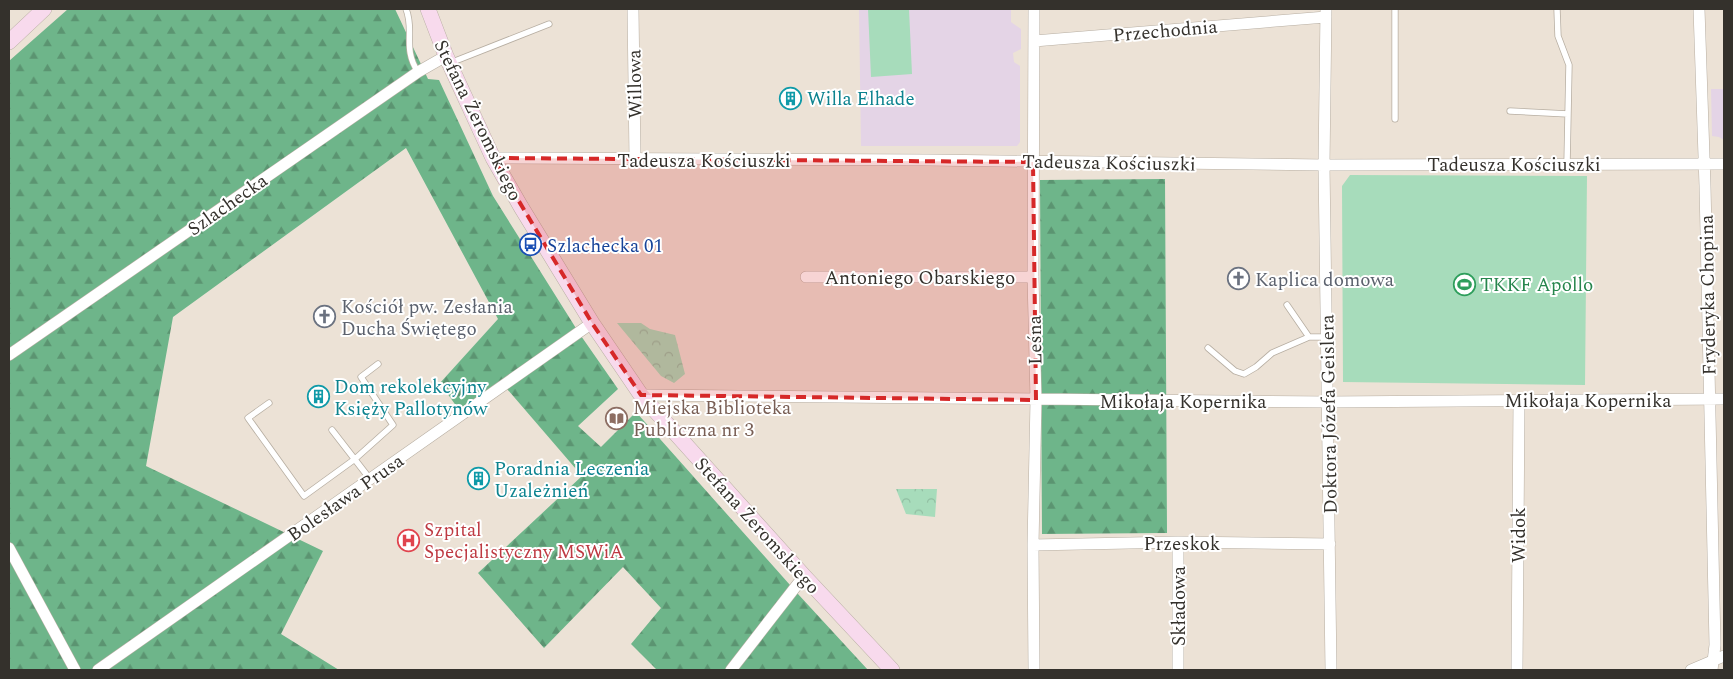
<svg xmlns="http://www.w3.org/2000/svg" width="1733" height="679" font-family="Spectral,serif">
<style>
.education{fill:#e4d4e6}
.forest{fill:url(#forest-firs)}
.park{fill:url(#park-crowns)}
.pitch{fill:#a7dcbb}
.lines{fill:none;stroke-linecap:round;stroke-linejoin:round}
.lane-casing{stroke:#b7aea2;stroke-width:7}
.street-casing{stroke:#b7aea2;stroke-width:12}
.secondary-casing{stroke:#b7aea2;stroke-width:16}
.lane{stroke:#fff;stroke-width:5.5}
.street{stroke:#fff;stroke-width:11}
.secondary{stroke:#f8daed;stroke-width:15}
.marked{fill:#d62828;fill-opacity:0.2;stroke:#d62828;stroke-width:4;stroke-dasharray:10 6;stroke-linejoin:round}
.labels{text-anchor:middle;stroke-width:4;stroke-linejoin:round;paint-order:stroke}
.street-label{font-size:19px;fill:#34312c;stroke:#fff}
.culture-label{font-size:19px;fill:#0d838f;stroke:#fff;text-anchor:start}
.transit-label{font-size:19px;fill:#164399;stroke:#fff;text-anchor:start}
.worship-label{font-size:19px;fill:#5b616d;stroke:#fff;text-anchor:start}
.leisure-label{font-size:19px;fill:#27864d;stroke:#fff;text-anchor:start}
.education-label{font-size:19px;fill:#785e54;stroke:#fff;text-anchor:start}
.health-label{font-size:19px;fill:#be3a42;stroke:#fff;text-anchor:start}
</style>
<defs>
<pattern id="forest-firs" width="22" height="20" patternUnits="userSpaceOnUse" patternTransform="scale(1.25)"><rect width="22" height="20" fill="#6eb58a"/><path d="M5 1l3.5 6h-7zM16 11l3.5 6h-7z" fill="#5b9471"/></pattern>
<pattern id="park-crowns" width="20" height="18" patternUnits="userSpaceOnUse" patternTransform="scale(1.25)"><rect width="20" height="18" fill="#a7dcbb"/><path d="M2 6a3 3 0 1 1 6 0M12 15a3 3 0 1 1 6 0" fill="none" stroke="#90bda1"/></pattern>
</defs>
<rect width="100%" height="100%" fill="#ece2d6"/>
<!-- education -->
<path class="education" d="M859,9H1011V22L1021,29V49L1013,53L1014,62L1020,66V142L1017,146H861Z
M1711,89H1724V140L1719,137L1712,136Z"/>
<!-- forest -->
<path class="forest" d="M68,9H395L428,79L439,80L493,196L579,333L618,389L578,426L601,447L636,412L798,594L868,670H657L631,644L661,608L623,567L544,648L478,573L582,476L501,382L459,410L440,383L498,319L406,148L173,317L146,466L323,551L281,634L339,670H9V61Z
M1165,179L1167,533L1042,534L1040,180Z"/>
<!-- park -->
<path class="park" d="M617,323H641L650,329L675,335L685,374L674,383L661,376Z
M896,489H937L935,517L906,514Z"/>
<!-- pitch -->
<path class="pitch" d="M868,9H909L912,74L871,77Z
M1350,175L1587,176L1585,385L1343,382L1342,186Z"/>
<g class="lines">
<defs>
<path id="lane" d="M406,9C415,31 402,48 418,72
M1395,9V119
M1557,9L1558,36L1569,65L1567,164
M450,63L549,24
M1510,111L1568,114
M1309,337H1326
M1208,348L1235,371L1244,374L1256,367L1272,353L1309,337L1287,305
M269,403L248,418L304,496L355,459L393,425L361,377L378,364
M332,430L370,479"/>
<path id="street" d="M633,9L635,160
M1034,9L1033,277L1036,400L1033,545L1034,670
M1326,9L1324,165L1331,670
M1699,9L1705,186L1715,645L1712,670
M1034,41L1326,17
M493,158L928,160L1324,165L1724,164
M806,277H1033
M9,355L418,72L446,56
M641,395L1328,402L1724,399
M1178,542V670
M1033,545L1178,542L1330,544
M9,548L75,670
M98,670L592,323
M731,670L804,576
M1517,670L1519,400
M1691,670L1724,656"/>
<path id="secondary" d="M428,9L446,56L493,158L521,207L592,323L641,395L804,576L892,670
M9,42L44,9"/>
</defs>
<!-- lane casing -->
<use href="#lane" class="lane-casing"/>
<!-- street casing -->
<use href="#street" class="street-casing"/>
<!-- secondary casing -->
<use href="#secondary" class="secondary-casing"/>
<!-- lane -->
<use href="#lane" class="lane"/>
<!-- street -->
<use href="#street" class="street"/>
<!-- secondary -->
<use href="#secondary" class="secondary"/>
</g>
<!-- marked area -->
<path class="marked" d="M493,158L1033,162L1036,400L641,395L592,323Z"/>
<!-- icons -->
<defs>
<symbol id="building-ring" viewBox="-11 -11 22 22"><circle r="9.5" fill="#fff" stroke="#0f9aa8" stroke-width="1.5"/><path d="M-4-6H4V6H1V3H-1V6H-4ZM-2.5-4.3h1.7v1.8h-1.7ZM.8-4.3h1.7v1.8H.8ZM-2.5-1h1.7V.8h-1.7ZM.8-1h1.7V.8H.8Z" fill="#0f9aa8"/></symbol>
<symbol id="bus-ring" viewBox="-11 -11 22 22"><circle r="9.5" fill="#fff" stroke="#1a4fb4" stroke-width="1.5"/><path d="M-5-6H5V4H4V6H2V4H-2V6H-4V4H-5ZM-3.5-4V0h7V-4ZM-3.5 1.2v1.5H-2V1.2ZM2 1.2v1.5H3.5V1.2Z" fill="#1a4fb4"/></symbol>
<symbol id="church-ring" viewBox="-11 -11 22 22"><circle r="9.5" fill="#fff" stroke="#6b7280" stroke-width="1.5"/><path d="M-1.2-6h2.4v3.5h3.3v2.4h-3.3V6h-2.4V-.1h-3.3v-2.4h3.3Z" fill="#6b7280"/></symbol>
<symbol id="stadium-ring" viewBox="-11 -11 22 22"><circle r="9.5" fill="#fff" stroke="#2e9e5b" stroke-width="1.5"/><path d="M0-5a6.5 5 0 1 0 0 10a6.5 5 0 1 0 0-10ZM-3.5-1.8h7v3.6h-7Z" fill="#2e9e5b"/></symbol>
<symbol id="library-ring" viewBox="-11 -11 22 22"><circle r="9.5" fill="#fff" stroke="#8d6e63" stroke-width="1.5"/><path d="M-6-4Q-3-5.5-.7-3.5V5Q-3 3-6 4ZM6-4Q3-5.5 .7-3.5V5Q3 3 6 4Z" fill="#8d6e63"/></symbol>
<symbol id="hospital-ring" viewBox="-11 -11 22 22"><circle r="9.5" fill="#fff" stroke="#e0444e" stroke-width="1.5"/><path d="M-5-5h3v3.5h4V-5h3V5h-3V1.5h-4V5h-3Z" fill="#e0444e"/></symbol>
</defs>
<g fill-rule="evenodd">
<use href="#building-ring" x="778" y="86" width="25" height="25"/>
<use href="#bus-ring" x="518" y="232" width="25" height="25"/>
<use href="#church-ring" x="1226" y="266" width="25" height="25"/>
<use href="#stadium-ring" x="1452" y="272" width="25" height="25"/>
<use href="#church-ring" x="312" y="304" width="25" height="25"/>
<use href="#building-ring" x="306" y="384" width="25" height="25"/>
<use href="#library-ring" x="604" y="406" width="25" height="25"/>
<use href="#building-ring" x="466" y="466" width="25" height="25"/>
<use href="#hospital-ring" x="396" y="528" width="25" height="25"/>
</g>
<g class="labels">
<!-- street labels -->
<g class="street-label">
<text transform="translate(1165 30) rotate(-5)" y="7">Przechodnia</text>
<text transform="translate(634 84) rotate(-91)" y="7">Willowa</text>
<text transform="translate(479 120) rotate(64)" y="7">Stefana Żeromskiego</text>
<text x="704" y="167">Tadeusza Kościuszki</text>
<text transform="translate(1109 162) rotate(1)" y="7">Tadeusza Kościuszki</text>
<text x="1514" y="171">Tadeusza Kościuszki</text>
<text transform="translate(227 204) rotate(-35)" y="7">Szlachecka</text>
<text x="920" y="284">Antoniego Obarskiego</text>
<text transform="translate(1707 295) rotate(-91)" y="7">Fryderyka Chopina</text>
<text transform="translate(1034 340) rotate(-91)" y="7">Leśna</text>
<text x="1588" y="407">Mikołaja Kopernika</text>
<text x="1183" y="408">Mikołaja Kopernika</text>
<text transform="translate(1328 414) rotate(-91)" y="7">Doktora Józefa Geislera</text>
<text transform="translate(345 497) rotate(-35)" y="7">Bolesława Prusa</text>
<text transform="translate(758 525) rotate(48)" y="7">Stefana Żeromskiego</text>
<text transform="translate(1518 535) rotate(-90)" y="7">Widok</text>
<text x="1182" y="550">Przeskok</text>
<text transform="translate(1178 606) rotate(-90)" y="7">Składowa</text>
</g>
<!-- culture labels -->
<g class="culture-label">
<text x="807" y="105">Willa Elhade</text>
<text x="334" y="393">Dom rekolekcyjny<tspan x="334" dy="22">Księży Pallotynów</tspan></text>
<text x="494" y="475">Poradnia Leczenia<tspan x="494" dy="22">Uzależnień</tspan></text>
</g>
<!-- transit labels -->
<g class="transit-label">
<text x="547" y="252">Szlachecka 01</text>
</g>
<!-- worship labels -->
<g class="worship-label">
<text x="1255" y="286">Kaplica domowa</text>
<text x="341" y="313">Kościół pw. Zesłania<tspan x="341" dy="22">Ducha Świętego</tspan></text>
</g>
<!-- leisure labels -->
<g class="leisure-label">
<text x="1480" y="291">TKKF Apollo</text>
</g>
<!-- education labels -->
<g class="education-label">
<text x="633" y="414">Miejska Biblioteka<tspan x="633" dy="22">Publiczna nr 3</tspan></text>
</g>
<!-- health labels -->
<g class="health-label">
<text x="424" y="536">Szpital<tspan x="424" dy="22">Specjalistyczny MSWiA</tspan></text>
</g>
</g>
<!-- border -->
<rect width="1733" height="679" fill="none" stroke="#34312c" stroke-width="20"/>
</svg>
